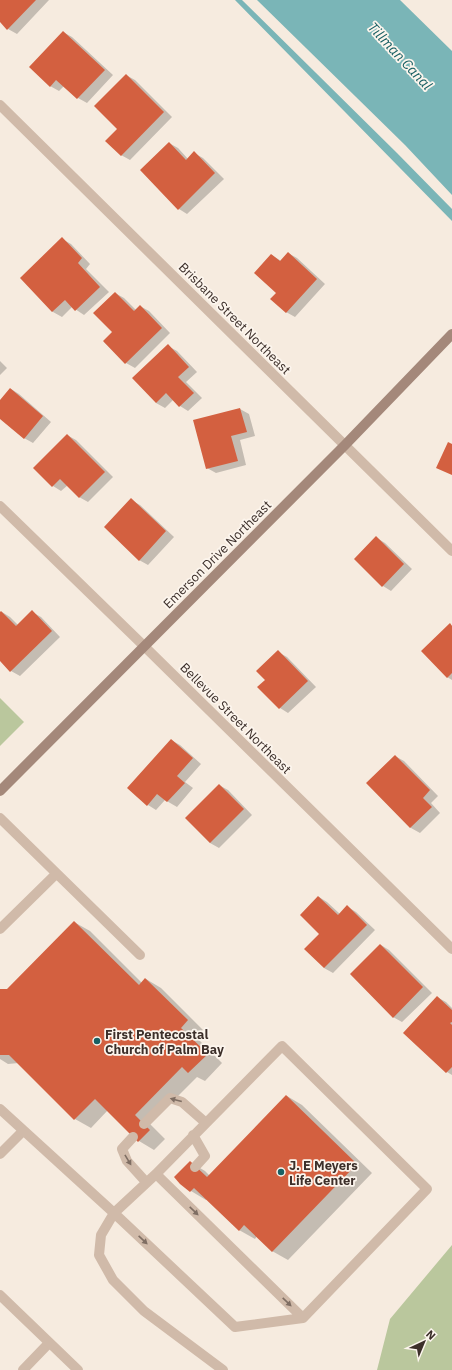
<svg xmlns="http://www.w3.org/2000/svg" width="452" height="1370" font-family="'IBM Plex Sans',sans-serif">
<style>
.green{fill:#bac79d}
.water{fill:#7ab5b7}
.shadow{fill:#0003}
.building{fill:#d36040}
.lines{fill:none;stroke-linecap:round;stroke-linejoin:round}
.lane{stroke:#d0baa9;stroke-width:10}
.street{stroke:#d0baa9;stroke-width:10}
.secondary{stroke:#a4887a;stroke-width:10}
.oneway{fill:#7f6e63}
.poi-dot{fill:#196064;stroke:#fcf5ed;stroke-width:1.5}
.labels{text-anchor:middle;stroke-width:3.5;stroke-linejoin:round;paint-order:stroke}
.street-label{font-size:13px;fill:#3c2f2a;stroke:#fcf5ed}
.poi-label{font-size:13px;font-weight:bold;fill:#3c2f2a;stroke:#fcf5ed;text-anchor:start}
.water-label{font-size:14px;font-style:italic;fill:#196064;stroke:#fcf5ed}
</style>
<rect width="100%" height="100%" fill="#f6ebdf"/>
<!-- green -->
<path class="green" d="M0,698L24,722L0,746Z
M452,1245V1370H377L390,1319Z"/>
<!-- water -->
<path class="water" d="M235,0H242L397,153L452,209V221Z
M257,0H400L452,51V195L405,145Z"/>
<!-- shadow -->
<path class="shadow" d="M0,0H49L17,34L8,29L0,21Z
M63,32L72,37L113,75L87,103L78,98L64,86L59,91L50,86Z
M126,75L135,80L172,117L130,160L121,155L118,129Z
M169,143L178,148L188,159L194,153L203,158L224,179L187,214L179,209Z
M62,239L71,244L90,264L86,269L109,292L84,315L72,307L62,317L53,312L21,278Z
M288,253L297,258L325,284L295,317L286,312L277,293L272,255L281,261Z
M115,293L124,298L136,310L140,306L149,311L170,333L135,368L126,363L104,342L114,332Z
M168,346L177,351L197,372L186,382L202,398L188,411L180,406L174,399L165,408L156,403Z
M0,361L7,368L0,375Z
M11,389L19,394L51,422L33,443L24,438L0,417V402Z
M240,409L249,414L255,436L240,440L246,465L216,473L207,468Z
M67,435L76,440L113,477L88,502L79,497L68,485L61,491L53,486Z
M131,500L140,505L174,537L148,565L139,560Z
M377,538L385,543L412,569L391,591L383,586Z
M2,612L10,617L18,625L32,612L41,617L60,637L20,676L11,671L0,660V614Z
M450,625L452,626V680L447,677Z
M278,652L287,657L316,687L288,713L280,708L267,680Z
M171,740L180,745L201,764L185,782L193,788L177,807L165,800L156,810L148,805Z
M395,756L404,761L438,796L431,803L440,813L420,833L411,828L367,783Z
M219,785L228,790L252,815L219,848L210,843L186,818Z
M319,897L327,902L340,914L348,907L356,912L375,930L333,973L324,968L321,934Z
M74,922L90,931L142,983L146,979L161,988L203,1030L196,1037L222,1063L205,1081L197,1077L150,1124L165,1139L154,1150L139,1141L108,1110L91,1128L75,1119L19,1063L8,1064L0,1059V990H8Z
M381,945L389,950L432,993L402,1022L393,1017Z
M437,997L446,1002L452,1008V1075L447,1072Z
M287,1096L302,1105L372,1173L288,1260L272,1251L257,1236L255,1239L239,1230L207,1199L206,1200L191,1191L180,1183L190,1162L205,1171L210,1176Z"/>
<!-- building -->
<path class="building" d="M0,0H36L7,30L0,22Z
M63,31L105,70L77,99L56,80L50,87L29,67Z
M126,74L164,112L121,156L105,141L117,129L94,106Z
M169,142L186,160L194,151L215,173L178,210L140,170Z
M62,237L82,258L78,263L100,287L75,311L65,300L52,312L20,278Z
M288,252L317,279L286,313L270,299L276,293L254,273L271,254L280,261Z
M115,292L134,311L140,305L162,328L125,364L103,341L112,332L93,313Z
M168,344L189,367L178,377L194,393L179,407L166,393L156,403L132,378Z
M10,388L43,416L24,439L0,419V400Z
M240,408L247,432L231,436L238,461L206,469L193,420Z
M67,434L105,472L79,498L60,479L52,487L33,468Z
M448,442L452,444V475L436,468Z
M131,498L166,531L139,561L104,527Z
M376,536L404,564L382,587L354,559Z
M32,610L52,631L10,672L0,661V612L1,611L16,626Z
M450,623L452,626V673L447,678L421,651Z
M278,650L308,681L279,709L257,687L265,680L256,671Z
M171,739L193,758L177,776L185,783L167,802L157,794L147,806L127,788Z
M395,755L430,790L423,798L432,807L410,828L366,783Z
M219,784L244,809L210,843L185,818Z
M318,896L338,915L347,905L367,925L324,968L304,949L319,934L300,915Z
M74,921L139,985L145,978L188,1020L181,1028L208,1054L188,1073L182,1067L135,1115L150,1130L138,1142L95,1099L74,1120L9,1055H0V989H7Z
M380,944L423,987L393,1018L350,974Z
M437,996L452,1010V1022L450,1023L452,1025V1067L446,1073L403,1033Z
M286,1095L357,1164L272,1252L244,1225L239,1231L194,1188L190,1192L180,1184L174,1177L190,1161L207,1177Z"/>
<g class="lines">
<!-- lane -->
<path class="lane" d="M0,818L140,955
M0,929L56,874
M0,1109L114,1213L235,1327L303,1318L427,1189L282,1046L156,1174L114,1213L101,1235L99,1255L113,1280L144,1311L223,1370
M144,1124L170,1098L182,1102L206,1123
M193,1135L205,1156L195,1167
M133,1137L122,1149L127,1161L146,1182
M0,1154L23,1131
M156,1174L303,1318
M23,1370L49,1343"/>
<!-- street -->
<path class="street" d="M0,105L452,551
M0,506L144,646L452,949
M0,1295L78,1370"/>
<!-- secondary -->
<path class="secondary" d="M0,791L345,445L452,334"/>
</g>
<!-- one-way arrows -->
<defs><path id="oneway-solid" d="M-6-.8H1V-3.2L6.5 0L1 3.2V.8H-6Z"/></defs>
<g class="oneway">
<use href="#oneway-solid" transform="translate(176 1100) rotate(-165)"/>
<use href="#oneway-solid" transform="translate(128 1160) rotate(59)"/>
<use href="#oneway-solid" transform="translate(194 1211) rotate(44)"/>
<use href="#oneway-solid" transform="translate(143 1240) rotate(43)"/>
<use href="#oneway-solid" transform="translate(287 1302) rotate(44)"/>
</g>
<!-- markers -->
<g class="poi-dot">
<circle cx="97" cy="1041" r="4"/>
<circle cx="281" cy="1172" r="4"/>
</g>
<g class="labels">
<!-- street labels -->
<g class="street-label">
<text transform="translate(235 318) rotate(45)" y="5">Brisbane Street Northeast</text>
<text transform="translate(217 554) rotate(-45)" y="5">Emerson Drive Northeast</text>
<text transform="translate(236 718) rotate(45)" y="5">Bellevue Street Northeast</text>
</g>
<!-- poi labels -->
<g class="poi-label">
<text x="105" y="1039">First Pentecostal<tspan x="105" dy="15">Church of Palm Bay</tspan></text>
<text x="289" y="1170">J. E Meyers<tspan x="289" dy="15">Life Center</tspan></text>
</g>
<!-- water labels -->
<g class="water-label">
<text transform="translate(400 56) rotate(47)" y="5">Tillman Canal</text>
</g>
</g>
<!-- north arrow -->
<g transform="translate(424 1342) rotate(44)" stroke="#fcf5ed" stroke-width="3" paint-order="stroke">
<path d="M0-3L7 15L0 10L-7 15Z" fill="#3c2f2a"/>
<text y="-6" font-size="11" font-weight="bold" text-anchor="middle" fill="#3c2f2a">N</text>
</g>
</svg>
